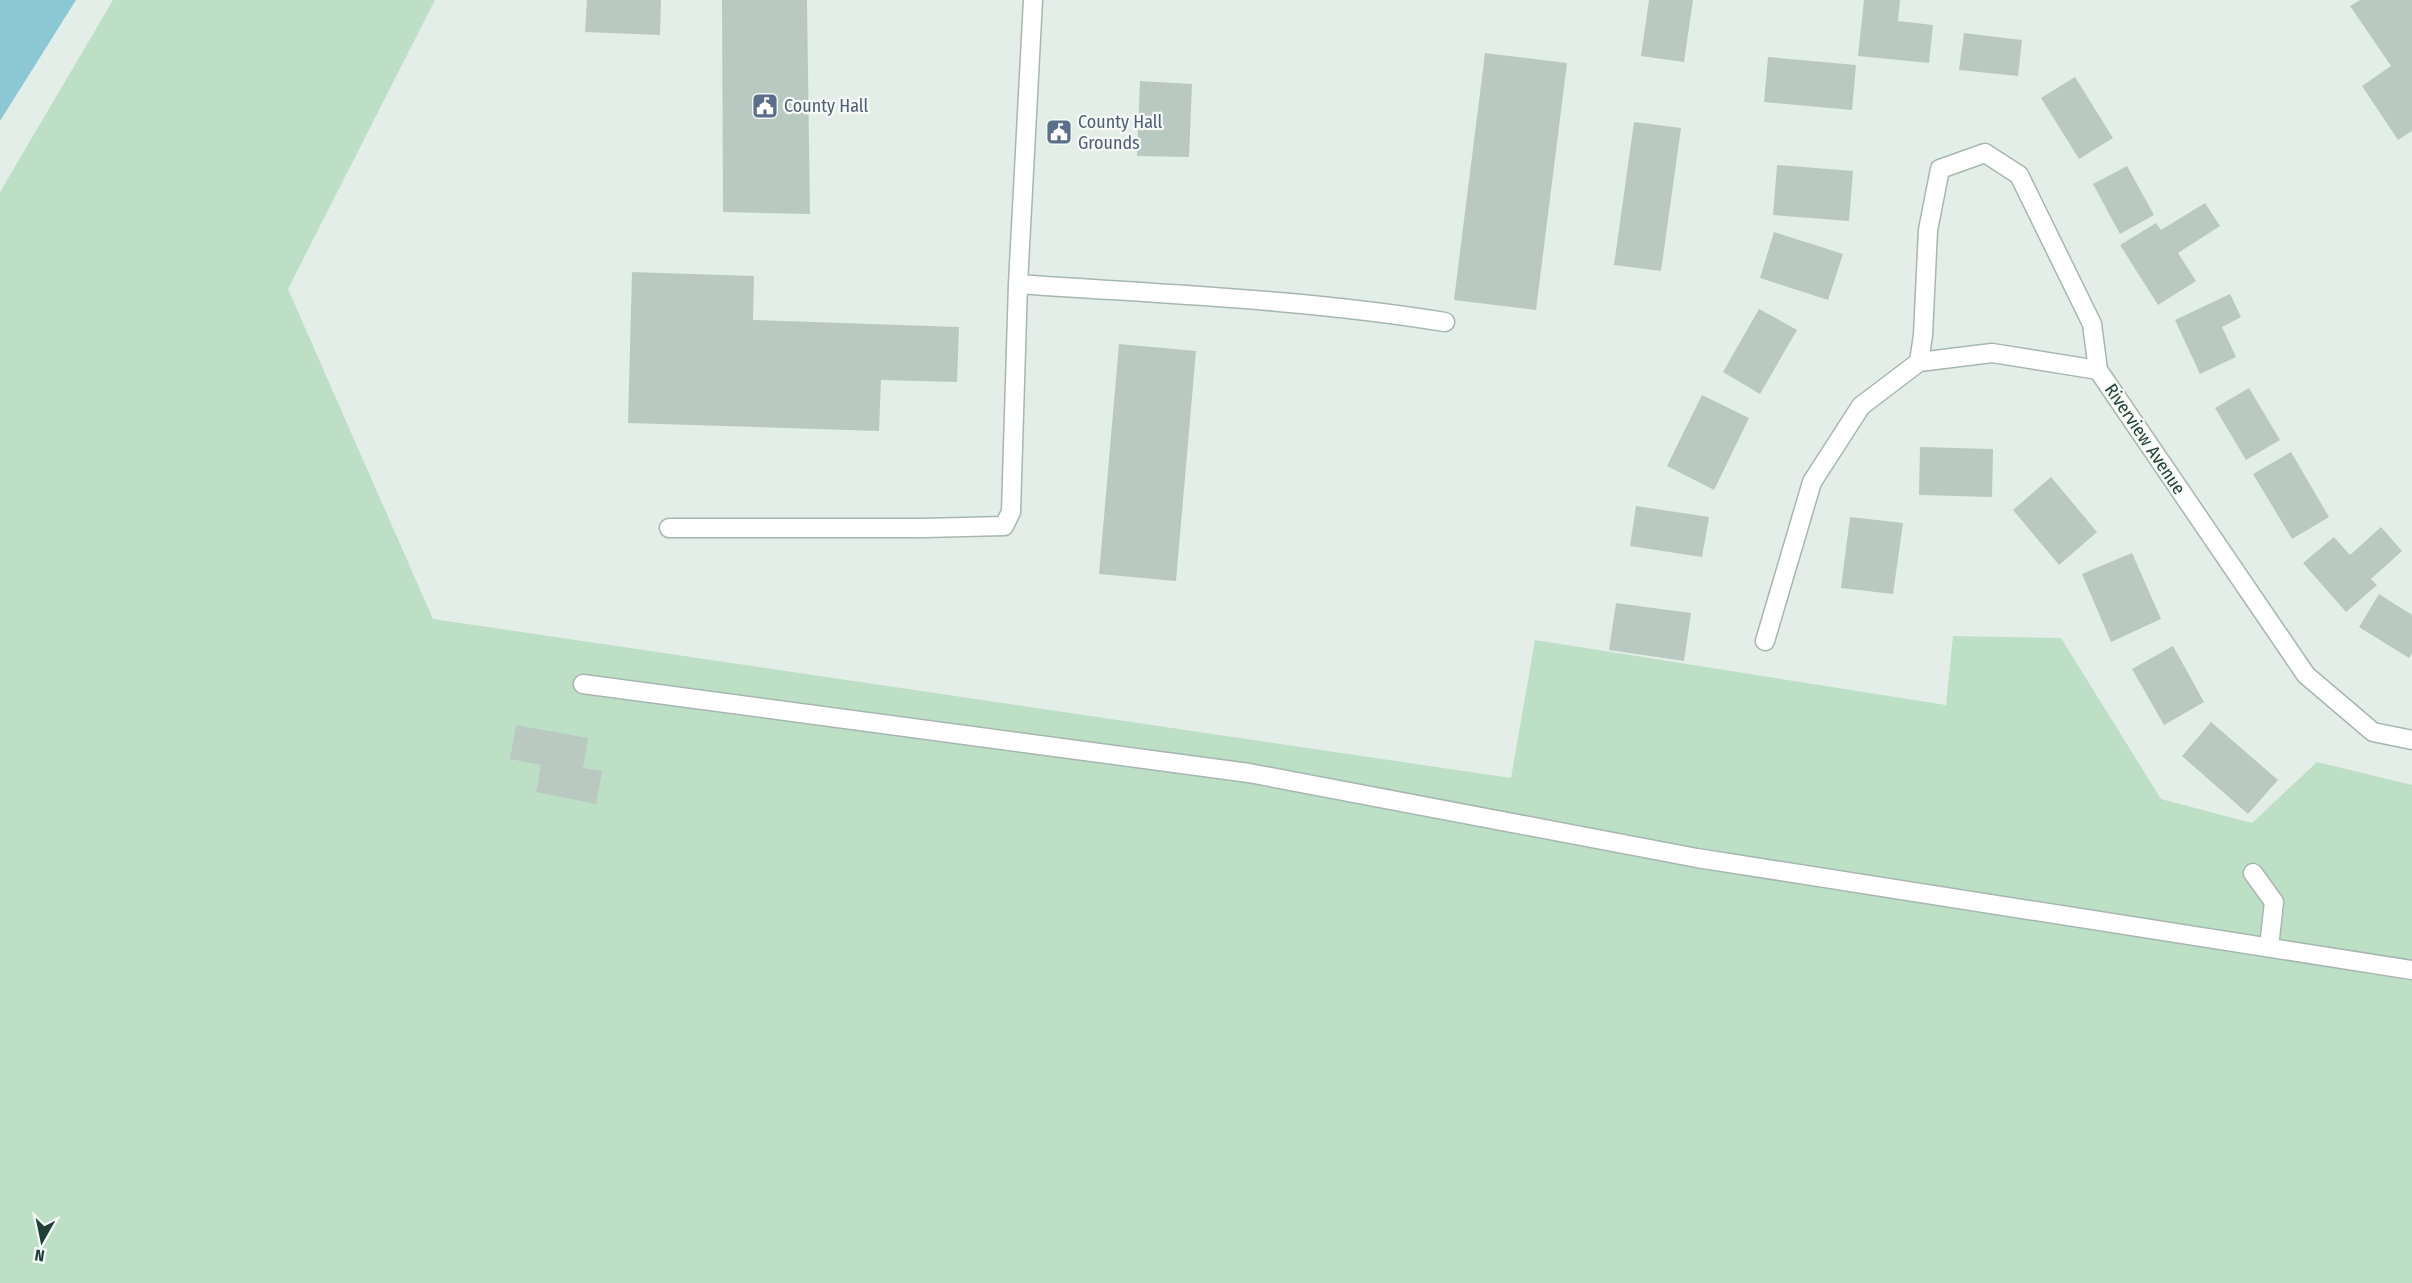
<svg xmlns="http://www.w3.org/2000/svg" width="2412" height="1283" font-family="'Fira Sans Condensed',sans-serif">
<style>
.green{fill:#bddfc6}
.water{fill:#8cc8d3}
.building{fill:#b9c9c2}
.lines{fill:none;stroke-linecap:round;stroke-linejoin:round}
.minor-casing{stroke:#a6b6b0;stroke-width:21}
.minor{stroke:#fff;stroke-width:18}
.labels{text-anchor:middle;stroke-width:4.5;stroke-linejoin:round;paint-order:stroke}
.service-label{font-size:18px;fill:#4e5e75;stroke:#f5faf7;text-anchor:start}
.street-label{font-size:18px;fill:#234038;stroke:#f5faf7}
</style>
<rect width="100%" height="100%" fill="#e4eee9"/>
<!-- green -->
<path class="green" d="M113,0H435L288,289L433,619L1511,778L1535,640L1946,705L1953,636L2061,638L2161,799L2252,823L2317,762L2412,785V1283H0V192Z"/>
<!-- water -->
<path class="water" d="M0,0H76L0,121Z"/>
<!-- building -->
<path class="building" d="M587,0H661L660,35L585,32Z
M722,0H807L810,214L723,212Z
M1649,0H1693L1684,62L1641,56Z
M1864,0H1900L1898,21L1933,25L1929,63L1858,56Z
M2360,0H2412V131L2398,140L2362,86L2391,66L2350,6Z
M1964,33L2022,40L2018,76L1959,70Z
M1485,53L1567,63L1536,310L1454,300Z
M1768,57L1856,65L1852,110L1764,102Z
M2075,77L2113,138L2079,159L2041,98Z
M1140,81L1192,84L1189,157L1137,156Z
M1634,122L1681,128L1661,271L1614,265Z
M1777,165L1853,171L1849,221L1773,215Z
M2127,166L2154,215L2120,234L2093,184Z
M2205,203L2220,226L2178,253L2196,281L2158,305L2120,245L2156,223L2161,230Z
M1774,232L1843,254L1828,300L1760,278Z
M632,272L754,276L753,320L959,327L957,382L881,380L879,431L628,423Z
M2230,294L2241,317L2222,327L2236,357L2200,374L2175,320Z
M1759,309L1797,330L1760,394L1723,372Z
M1119,344L1196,351L1176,581L1099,574Z
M2249,388L2280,440L2246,460L2215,408Z
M1702,395L1749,418L1714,490L1667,466Z
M1920,447L1993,449L1992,497L1919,495Z
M2291,452L2329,517L2292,539L2253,474Z
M2051,477L2097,532L2059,565L2013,510Z
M1636,506L1709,517L1702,557L1630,546Z
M1850,517L1903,523L1893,594L1841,588Z
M2381,527L2402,551L2371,579L2377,585L2346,612L2303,563L2334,537L2350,555Z
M2132,553L2161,619L2111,642L2082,574Z
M2379,594L2412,615V653L2409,658L2359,627Z
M1616,603L1691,613L1684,661L1609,650Z
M2173,646L2204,702L2164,725L2132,669Z
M2211,722L2278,780L2248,814L2182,756Z
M516,725L588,738L583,768L602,771L596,804L536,792L541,765L510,759Z"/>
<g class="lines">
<defs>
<path id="minor" d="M1018,284C1160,294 1304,299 1445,322
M1919,362L1923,335L1928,230L1940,169L1985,153L2019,175L2092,324L2098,370
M669,528H924L1004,526L1011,512L1018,284L1033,0
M1765,641L1812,482L1861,406L1919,362L1992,353L2098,370L2306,675L2373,732L2412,740
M583,684L1249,773L1697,858L2412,970
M2253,873L2274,902L2269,947"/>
</defs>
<!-- minor casing -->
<use href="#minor" class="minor-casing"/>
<!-- minor -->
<use href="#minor" class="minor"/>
</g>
<!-- icons -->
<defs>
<symbol id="civic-square" viewBox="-11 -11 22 22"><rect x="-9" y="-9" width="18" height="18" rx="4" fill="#5c6f8a" stroke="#f5faf7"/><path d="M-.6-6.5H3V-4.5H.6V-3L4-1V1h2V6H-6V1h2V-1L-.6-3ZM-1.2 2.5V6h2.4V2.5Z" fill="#fff"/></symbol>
</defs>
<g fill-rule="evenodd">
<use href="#civic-square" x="750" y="91" width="30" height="30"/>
<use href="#civic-square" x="1044" y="117" width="30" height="30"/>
</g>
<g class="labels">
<!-- service labels -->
<g class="service-label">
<text x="784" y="112">County Hall</text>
<text x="1078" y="128">County Hall<tspan x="1078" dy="21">Grounds</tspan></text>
</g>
<!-- street labels -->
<g class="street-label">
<text transform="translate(2145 439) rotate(56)" y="6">Riverview Avenue</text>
</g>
</g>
<!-- north arrow -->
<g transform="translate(42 1241) rotate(189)" stroke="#f5faf7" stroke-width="4.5" paint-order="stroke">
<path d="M0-4.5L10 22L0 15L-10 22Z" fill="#234038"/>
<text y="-9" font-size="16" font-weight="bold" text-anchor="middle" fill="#234038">N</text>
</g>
</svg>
